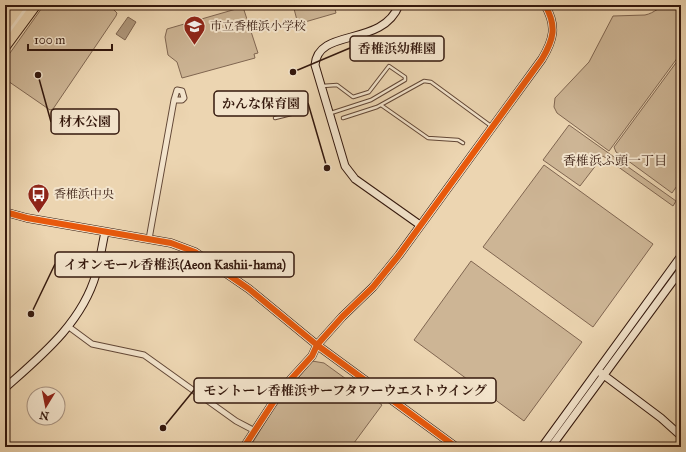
<svg xmlns="http://www.w3.org/2000/svg" width="686" height="452" font-family="'IM FELL Great Primer','Noto Serif JP',serif">
<style>
.green{fill:#cdb595;stroke:#806651}
.water{fill:#ad9579;stroke:#7d634e}
.lines{fill:none;stroke-linecap:round;stroke-linejoin:round}
.lane-casing{stroke:#624736;stroke-width:4.5}
.street-casing{stroke:#624736;stroke-width:7}
.secondary-casing{stroke:#34180d;stroke-width:9}
.highway-casing{stroke:#34180d;stroke-width:11}
.lane{stroke:#f3e4cc;stroke-width:2.5}
.street{stroke:#f3e4cc;stroke-width:5}
.secondary{stroke:#f3e4cc;stroke-width:7}
.highway{stroke:#ecd5b1;stroke-width:9}
.cycleway-casing{stroke:#f3e4cc;stroke-width:8}
.cycleway{stroke:#e8590c;stroke-width:6}
.labels{text-anchor:middle;stroke-width:4;stroke-linejoin:round;paint-order:stroke}
.poi-label{font-size:12px;fill:#34180d;stroke:#f3e4cc;text-anchor:start}
.neighbourhood-label{font-size:13px;fill:#34180d;stroke:#f3e4cc}
.leader{fill:none;stroke:#34180d;stroke-width:1.5}
.callout-dot{fill:#34180d;stroke:#f3e4cc;stroke-width:1.5}
.callout{fill:#f3e4cc;stroke:#34180d;stroke-width:1.5}
.callout-label{font-size:13px;text-anchor:middle;font-weight:bold;fill:#34180d}
</style>
<rect width="100%" height="100%" fill="#ecd5b1"/>
<filter id="stains"><feTurbulence type="fractalNoise" baseFrequency=".005" numOctaves="4"/><feColorMatrix values="0 0 0 0 .2 0 0 0 0 .09 0 0 0 0 .02 0 0 0 .5 -.17"/></filter>
<radialGradient id="worn" r=".72"><stop offset=".6" stop-color="#630" stop-opacity="0"/><stop offset="1" stop-color="#630" stop-opacity=".3"/></radialGradient>
<!-- green -->
<path class="green" d="M44,5H109L117,13L116,16L53,109L50,110L5,79V60Z
M293,5H334L336,13L298,24Z
M669,5L681,11V53L609,151L557,113L554,107L555,98L589,62L613,16L645,15C655,13 659,6 669,5Z
M243,7L258,53L254,54L255,58L182,78L177,62L168,55L165,37L167,29Z
M681,56V180L672,193L616,152L614,147Z
M569,125L676,201L673,206L603,156L580,186L543,160Z
M544,165L653,244L593,327L483,247Z
M471,261L582,342L524,421L414,340Z
M312,361L324,363L382,405L351,447H250L273,409Z"/>
<!-- water -->
<path class="water" d="M128,17L136,22L125,40L116,34Z"/>
<g class="lines">
<defs>
<path id="lane" d="M322,86L337,85L353,97L369,92L389,66L405,77V80L371,100L331,113
M381,105L428,138L458,140L463,143
M275,118L291,114
M343,118L377,107L424,81L431,82L491,126"/>
<path id="street" d="M149,239L174,100L177,90L182,91L184,98L182,100H174
M69,327L92,344L144,355L236,421L255,431"/>
<path id="secondary" d="M399,5C382,48 318,27 315,65L345,166L355,179L420,225
M5,37L28,5
M5,212L27,218L171,243L195,252L249,289L317,345L456,447
M601,373L661,418L681,436
M5,388C41,356 82,323 96,274C100,260 102,246 105,232
M244,447L282,389L312,356L317,345L342,317L373,287L399,255L542,59C554,39 557,26 545,5
M542,447L681,256
M551,447L681,270"/>
<path id="highway" d="M5,13L11,5
M5,27L21,5
M5,47L36,5"/>
</defs>
<!-- lane casing -->
<use href="#lane" class="lane-casing"/>
<!-- street casing -->
<use href="#street" class="street-casing"/>
<!-- secondary casing -->
<use href="#secondary" class="secondary-casing"/>
<!-- highway casing -->
<use href="#highway" class="highway-casing"/>
<!-- lane -->
<use href="#lane" class="lane"/>
<!-- street -->
<use href="#street" class="street"/>
<!-- secondary -->
<use href="#secondary" class="secondary"/>
<!-- highway -->
<use href="#highway" class="highway"/>
<defs>
<path id="cycleway" d="M5,212L27,218L171,243L195,252L249,289L317,345L456,447
M244,447L282,389L312,356L317,345L342,317L373,287L399,255L542,59C554,39 557,26 545,5"/>
</defs>
<!-- cycleway casing -->
<use href="#cycleway" class="cycleway-casing"/>
<!-- cycleway -->
<use href="#cycleway" class="cycleway"/>
</g>
<!-- icons -->
<defs>
<symbol id="school-pin" viewBox="-11 -11 22 30"><path d="M0 17L-7.5 6A9.5 9.5 0 1 1 7.5 6Z" fill="#8f2418" stroke="#f3e4cc"/><path d="M0-5L7-2L0 1L-7-2ZM-4 1L0 2.5L4 1V4Q0 6-4 4Z" fill="#fff"/></symbol>
<symbol id="bus-pin" viewBox="-11 -11 22 30"><path d="M0 17L-7.5 6A9.5 9.5 0 1 1 7.5 6Z" fill="#8f2418" stroke="#f3e4cc"/><path d="M-5-6H5V4H4V6H2V4H-2V6H-4V4H-5ZM-3.5-4V0h7V-4ZM-3.5 1.2v1.5H-2V1.2ZM2 1.2v1.5H3.5V1.2Z" fill="#fff"/></symbol>
</defs>
<g fill-rule="evenodd">
<use href="#school-pin" x="182" y="14" width="25" height="34"/>
<use href="#bus-pin" x="26" y="182" width="25" height="34"/>
</g>
<g class="labels">
<!-- poi labels -->
<g class="poi-label">
<text x="210" y="30">市立香椎浜小学校</text>
<text x="54" y="198">香椎浜中央</text>
</g>
<!-- neighbourhood labels -->
<g class="neighbourhood-label">
<text x="615" y="165">香椎浜ふ頭一丁目</text>
</g>
</g>
<!-- callouts -->
<path class="leader" d="M293 72L350 48M327 168L308 103M38 75L51 122M31 314L55 264M163 428L194 390"/>
<g class="callout-dot">
<circle cx="293" cy="72" r="4"/>
<circle cx="327" cy="168" r="4"/>
<circle cx="38" cy="75" r="4"/>
<circle cx="31" cy="314" r="4"/>
<circle cx="163" cy="428" r="4"/>
</g>
<g class="callout">
<rect x="350" y="36" width="94" height="25" rx="4"/>
<rect x="214" y="91" width="94" height="25" rx="4"/>
<rect x="51" y="109" width="68" height="25" rx="4"/>
<rect x="55" y="252" width="239" height="25" rx="4"/>
<rect x="194" y="378" width="302" height="25" rx="4"/>
</g>
<g class="callout-label">
<text x="397" y="53">香椎浜幼稚園</text>
<text x="261" y="108">かんな保育園</text>
<text x="85" y="126">材木公園</text>
<text x="175" y="269">イオンモール香椎浜(Aeon Kashii-hama)</text>
<text x="345" y="395">モントーレ香椎浜サーフタワーウエストウイング</text>
</g>
<!-- margin -->
<rect width="686" height="452" fill="none" stroke="#ecd5b1" stroke-width="20"/>
<rect x="6" y="6" width="674" height="440" fill="none" stroke="#34180d" stroke-width="2"/>
<rect x="10" y="10" width="666" height="432" fill="none" stroke="#34180d"/>
<!-- north arrow -->
<g transform="translate(46 406) rotate(190)"><circle r="19" fill="#f3e4cc" stroke="#a79280"/>
<path d="M0-3L7 15L0 10L-7 15Z" fill="#8f2418"/>
<text y="-6" font-size="11" font-weight="bold" text-anchor="middle" fill="#34180d">N</text>
</g>
<!-- scale -->
<path d="M28 44v6h84v-6" fill="none" stroke="#34180d" stroke-width="2"/>
<text x="34" y="44" font-size="12" fill="#34180d" stroke="#f3e4cc" stroke-width="3" paint-order="stroke">100 m</text>
<rect width="100%" height="100%" filter="url(#stains)"/>
<rect width="100%" height="100%" fill="url(#worn)"/>
</svg>
